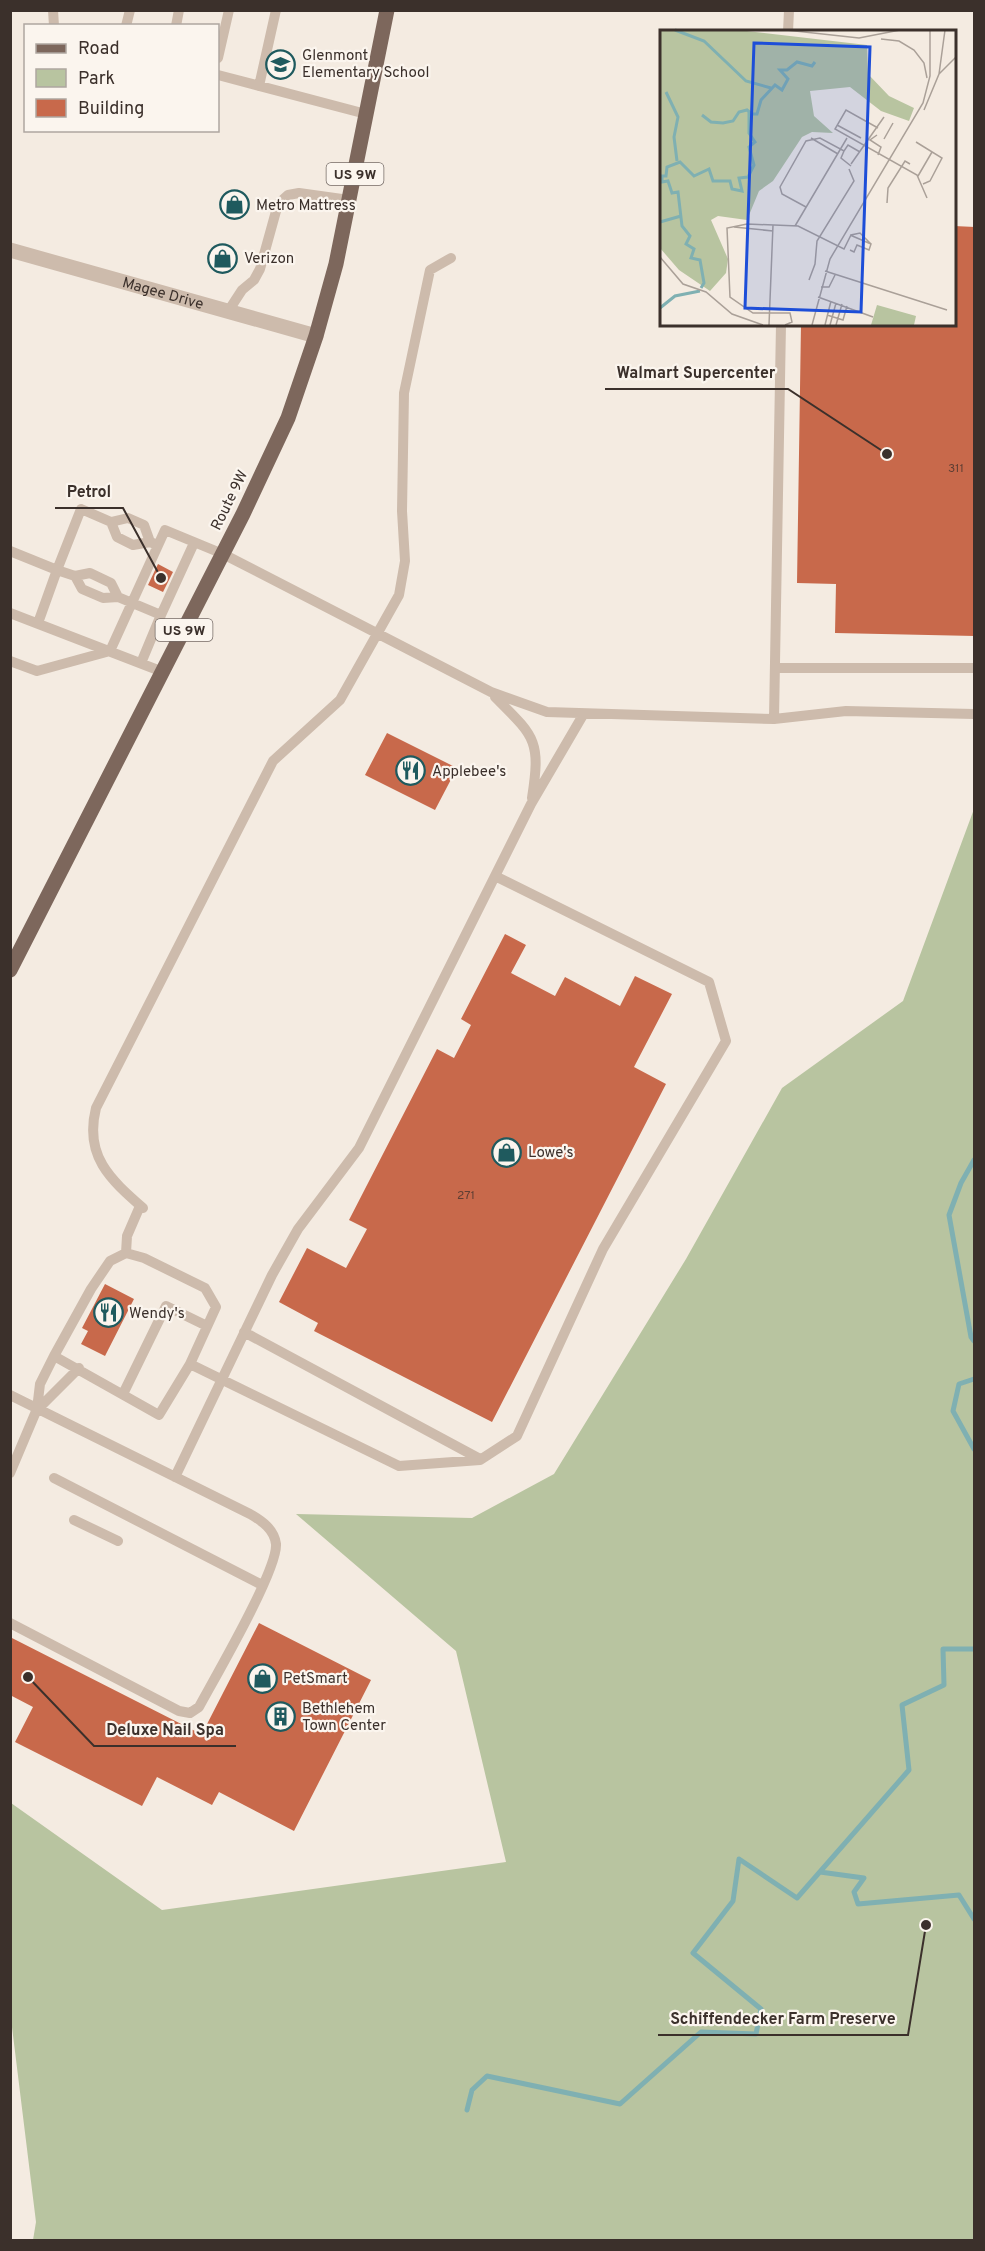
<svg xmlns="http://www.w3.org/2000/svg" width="985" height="2251" font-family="Overpass,sans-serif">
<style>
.green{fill:#b8c4a0}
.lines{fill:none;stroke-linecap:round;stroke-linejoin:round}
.stream{stroke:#7fb0b2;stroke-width:5}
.building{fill:#c8694b}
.lane{stroke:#cdbbac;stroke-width:10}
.street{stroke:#cdbbac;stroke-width:15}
.primary{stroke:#7d675c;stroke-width:15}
.labels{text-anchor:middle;stroke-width:4.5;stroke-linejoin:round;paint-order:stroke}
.number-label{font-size:12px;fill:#5e3e33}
.shield{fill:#fbf5ee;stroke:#756b66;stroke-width:1.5}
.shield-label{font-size:14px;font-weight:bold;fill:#3b302b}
.poi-label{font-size:15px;fill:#3b302b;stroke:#fbf5ee;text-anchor:start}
.street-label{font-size:15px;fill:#3b302b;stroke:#fbf5ee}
.inset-river{fill:none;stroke:#7fb0b2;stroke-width:3}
.inset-road{fill:none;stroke:#aaa098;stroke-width:1.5}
.view{fill:#1d4ed8;fill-opacity:0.15;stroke:#1d4ed8;stroke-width:3}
.inset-edge{fill:none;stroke:#3b302b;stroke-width:3}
.leader{fill:none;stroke:#3b302b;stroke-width:2}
.callout-dot{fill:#3b302b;stroke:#fbf5ee;stroke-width:2}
.callout-label{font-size:16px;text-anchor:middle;font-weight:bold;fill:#3b302b;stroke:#fbf5ee;stroke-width:4.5;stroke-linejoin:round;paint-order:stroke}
</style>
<rect width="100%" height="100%" fill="#f4ebe1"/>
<!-- green -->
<path class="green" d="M974,809V2240H33L36,2222L11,2019V1803L162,1910L506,1862L456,1651L296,1514L472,1518L554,1474L686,1259L782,1088L903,1001Z"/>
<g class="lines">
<!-- stream -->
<path class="stream" d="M974,1160L961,1183L949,1215L971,1337L974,1341
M974,1379L959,1384L953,1411L974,1449
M820,1872L864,1878L854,1892L858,1904L959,1895L974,1919
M467,2110L472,2090L487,2076L620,2104L701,2032L756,2034L761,2009L693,1953L733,1901L739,1859L797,1898L909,1770L902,1705L944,1685L943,1649H974"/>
</g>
<!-- building -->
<path class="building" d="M954,226L975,227V636L835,633L836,584L797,583L801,324H954Z
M158,564L173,572L163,592L148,585Z
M387,733L457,768L435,810L365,775Z
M505,934L526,945L511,973L555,996L565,977L620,1006L635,976L672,994L634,1067L666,1084L492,1422L314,1331L318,1323L279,1302L307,1248L346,1268L367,1229L349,1220L437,1049L454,1058L471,1025L461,1019Z
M105,1284L134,1299L105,1356L81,1344L88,1331L82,1328Z
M259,1623L371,1680L294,1831L219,1792L212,1805L157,1777L142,1806L15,1742L33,1707L10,1695V1637L195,1731L205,1728Z"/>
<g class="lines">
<!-- lane -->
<path class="lane" d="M53,10L54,26
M126,26L130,10
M176,26L179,10
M788,32L789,10
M218,58L229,10
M218,75L366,114
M259,86L276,10
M229,310L242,290L254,280L260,269L278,204L288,195L299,193L349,200
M111,522L117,537L133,545L150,542L155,544
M10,551L57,570L81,509L111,522L128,518L144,525L150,542
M75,576L82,589L103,598L118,597L161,615L194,543
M10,613L163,672
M38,623L57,570L75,576L90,573L111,583L118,597
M10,661L37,671L110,651L165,530L223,554L491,692L547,712L774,719L846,711L974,714
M141,663L161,615
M775,668H974
M495,697C535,737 541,740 532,798
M774,719L781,324
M140,1206L127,1236L126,1253L144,1258L205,1288L216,1307L190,1364
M143,1208C110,1179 84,1156 96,1108L273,761L340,700L399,595L405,561L402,511L404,393L430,270L451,258
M244,1332L480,1459
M54,1356L159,1415L190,1364L399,1466L480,1460L517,1436L603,1249L726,1041L709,982L495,876
M123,1394L166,1306L207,1326
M10,1395L250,1514C262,1521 274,1529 276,1544C278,1570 214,1679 199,1707L190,1713L179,1711L10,1623
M38,1409L79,1368
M10,1473L37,1409L40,1384L54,1356L91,1289L110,1261L126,1253
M175,1477L272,1275L298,1229L359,1148L531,804L583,715
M54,1478L262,1585
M74,1520L118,1541"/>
<!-- street -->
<path class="street" id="s1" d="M10,250L316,336"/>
<!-- primary -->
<path class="primary" d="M10,970L243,514L288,418L316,336L336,264L387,10"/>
</g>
<!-- icons -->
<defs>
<symbol id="school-ring" viewBox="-11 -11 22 22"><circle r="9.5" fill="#fbf5ee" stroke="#1f5a5e" stroke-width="1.5"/><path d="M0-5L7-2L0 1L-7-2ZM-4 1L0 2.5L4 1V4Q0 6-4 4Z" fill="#1f5a5e"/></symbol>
<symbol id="shop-ring" viewBox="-11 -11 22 22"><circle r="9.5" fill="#fbf5ee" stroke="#1f5a5e" stroke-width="1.5"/><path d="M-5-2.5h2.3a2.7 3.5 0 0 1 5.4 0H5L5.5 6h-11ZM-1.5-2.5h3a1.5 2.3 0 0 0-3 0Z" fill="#1f5a5e"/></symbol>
<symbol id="restaurant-ring" viewBox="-11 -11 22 22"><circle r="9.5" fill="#fbf5ee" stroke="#1f5a5e" stroke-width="1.5"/><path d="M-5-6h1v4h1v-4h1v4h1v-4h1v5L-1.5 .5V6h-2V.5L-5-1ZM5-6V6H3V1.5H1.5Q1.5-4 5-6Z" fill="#1f5a5e"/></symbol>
<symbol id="building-ring" viewBox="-11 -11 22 22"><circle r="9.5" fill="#fbf5ee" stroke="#1f5a5e" stroke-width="1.5"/><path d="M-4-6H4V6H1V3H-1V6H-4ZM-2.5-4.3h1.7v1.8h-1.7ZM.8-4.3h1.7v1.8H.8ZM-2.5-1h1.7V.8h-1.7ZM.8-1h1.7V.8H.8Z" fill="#1f5a5e"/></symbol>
</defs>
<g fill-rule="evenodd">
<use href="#school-ring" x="264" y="48" width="33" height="33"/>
<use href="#shop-ring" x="218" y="188" width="33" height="33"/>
<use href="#shop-ring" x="206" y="242" width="33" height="33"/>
<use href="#restaurant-ring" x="394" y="754" width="33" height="33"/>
<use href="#shop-ring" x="490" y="1136" width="33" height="33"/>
<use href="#restaurant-ring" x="92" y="1296" width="33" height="33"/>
<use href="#shop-ring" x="246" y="1662" width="33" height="33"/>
<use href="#building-ring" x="264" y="1700" width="33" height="33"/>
</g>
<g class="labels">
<!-- number labels -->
<g class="number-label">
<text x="956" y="472">311</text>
<text x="466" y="1199">271</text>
</g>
<!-- shield labels -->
<g class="shield">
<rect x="326.5" y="163" width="57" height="22" rx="4.5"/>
<rect x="155.5" y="619" width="57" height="22" rx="4.5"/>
</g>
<g class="shield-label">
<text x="355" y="179">US 9W</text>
<text x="184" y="635">US 9W</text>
</g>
<!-- poi labels -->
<g class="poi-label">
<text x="302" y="60">Glenmont<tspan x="302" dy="17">Elementary School</tspan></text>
<text x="256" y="210">Metro Mattress</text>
<text x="244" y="263">Verizon</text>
<text x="432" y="776">Applebee's</text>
<text x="528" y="1157">Lowe's</text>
<text x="129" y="1318">Wendy's</text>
<text x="283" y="1683">PetSmart</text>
<text x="302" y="1713">Bethlehem<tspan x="302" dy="17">Town Center</tspan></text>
</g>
<!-- street labels -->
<g class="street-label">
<text dy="5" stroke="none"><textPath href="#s1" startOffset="159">Magee Drive</textPath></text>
<text transform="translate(229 500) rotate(-64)" y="5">Route 9W</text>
</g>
</g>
<!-- overview -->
<g transform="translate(660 30)">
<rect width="296" height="296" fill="#f4ebe1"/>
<path d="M0,0H78L207,15L208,44L229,66L254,78L249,91L221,81L190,57L150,61L154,86L173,103L152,102L142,107L113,151L99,161L87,190L58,186L51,190L68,229L66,243L50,261L19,240L0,218ZM217,275L256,286L254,295H211Z" fill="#b8c4a0"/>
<path class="inset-river" d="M15,0L44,11L86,51L111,58M6,62L18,87L14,107L17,131M42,85L51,92L63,93L73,91L79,82L87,80L92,84M0,192L21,186M41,258L44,253L40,230L31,228L34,219L26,214L30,206L22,196L18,162L12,163L8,151L2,152V146H6L7,137L20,132L34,146L49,139L53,151H70L72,159L82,161L79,148L88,147L94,135L89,117L95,112L89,103V84H97L101,70L115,55L122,60L128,49L120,40H127L137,32L152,36L155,32M0,278L15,266L40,261"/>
<path class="inset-road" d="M126,0L199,8L240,0M221,9L239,11L254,20L264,33L267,48M279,44L296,27M264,80L279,44L285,0M177,95L201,108M218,98L186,80L175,99L257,145L267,168M217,105L210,110L221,117L218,125M151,108L178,124M224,109L233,93M256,112L282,128L270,151L263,154M184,121L181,128L191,136M191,134L224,87M258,146L272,122M227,173L228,158L245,131L250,134M146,177L122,164L120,157L146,111L160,108L184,121L188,115L200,122M135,196L187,108M74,197L113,201M190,220L194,222L197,215L209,220L211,214L190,205M0,227L23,254L46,262L72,284L103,295M165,241L287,280M149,250L155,234L157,211L194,151L189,139M161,257H169L175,245M158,267L213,287M167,285L183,290L187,276M109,295L113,195M125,295L132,292L130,283H93L70,267L67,198L87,194L138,196L184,219L191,205L200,203L211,214M152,295L170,229L263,73L270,46V0M165,295L171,271M170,295L176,273M176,295L182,274"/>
<path class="view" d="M94,13L210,17L201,282L85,278Z"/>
<rect width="296" height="296" class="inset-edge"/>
</g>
<!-- callouts -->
<path class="leader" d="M887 454L788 389H605M161 578L123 508H55M28 1677L94 1746H236M926 1925L908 2035H658"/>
<g class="callout-dot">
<circle cx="887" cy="454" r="6"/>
<circle cx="161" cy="578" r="6"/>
<circle cx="28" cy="1677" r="6"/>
<circle cx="926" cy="1925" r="6"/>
</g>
<g class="callout-label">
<text x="696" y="378">Walmart Supercenter</text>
<text x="89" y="497">Petrol</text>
<text x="165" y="1735">Deluxe Nail Spa</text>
<text x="783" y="2024">Schiffendecker Farm Preserve</text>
</g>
<!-- border -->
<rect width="985" height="2251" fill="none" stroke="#3b302b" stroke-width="24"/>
<!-- legend -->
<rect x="24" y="24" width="195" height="108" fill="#fbf5ee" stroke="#aea6a0" stroke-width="1.5"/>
<rect x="36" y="44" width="30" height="9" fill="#7d675c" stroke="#aea6a0" stroke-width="1.5"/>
<text x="78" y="54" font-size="18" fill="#3b302b">Road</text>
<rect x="36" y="69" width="30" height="18" fill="#b8c4a0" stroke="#aea6a0" stroke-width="1.5"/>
<text x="78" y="84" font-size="18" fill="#3b302b">Park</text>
<rect x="36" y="99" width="30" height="18" fill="#c8694b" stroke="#aea6a0" stroke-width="1.5"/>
<text x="78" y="114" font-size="18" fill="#3b302b">Building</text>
</svg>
